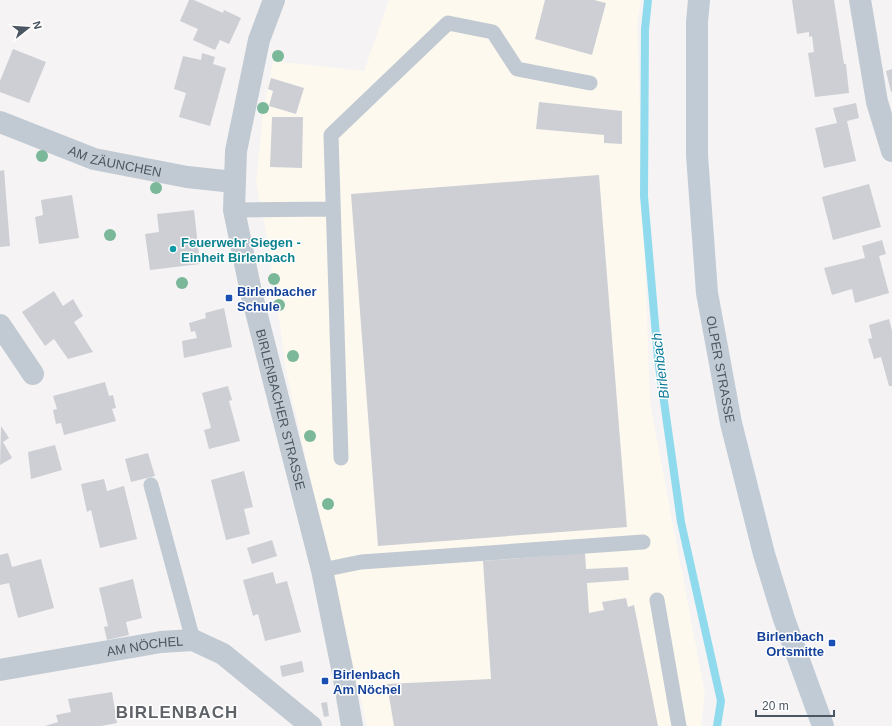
<svg xmlns="http://www.w3.org/2000/svg" width="892" height="726" font-family="Arial,sans-serif">
<style>
.commercial{fill:#fdf9ef}
.lines{fill:none;stroke-linecap:round;stroke-linejoin:round}
.stream{stroke:#90daee;stroke-width:8}
.building{fill:#cdcfd5}
.service{stroke:#c1cad2;stroke-width:15}
.minor{stroke:#c1cad2;stroke-width:22}
.secondary{stroke:#c1cbd6;stroke-width:22}
.tree{fill:#7bb799}
.culture-dot{fill:#0f9aa8;stroke:#fff;stroke-width:1.5}
.transit-dot{fill:#1a4fb4;stroke:#fff;stroke-width:1.5}
.labels{text-anchor:middle;stroke-width:3;stroke-linejoin:round;paint-order:stroke}
.street-label{font-size:13px;fill:#4a5661;stroke:#fff}
.culture-label{font-size:13px;font-weight:bold;fill:#0d838f;stroke:#fff;text-anchor:start}
.transit-label{font-size:13px;font-weight:bold;fill:#164399;stroke:#fff;text-anchor:start}
.water-label{font-size:14px;font-style:italic;fill:#0c7c9b;stroke:#fff}
.district-label{font-size:17px;font-weight:bold;letter-spacing:1px;fill:#5f6368;stroke:#fff}
</style>
<rect width="100%" height="100%" fill="#f5f3f3"/>
<!-- commercial -->
<path class="commercial" d="M389,0H641L637,25L650,403L705,694L701,726H367L287,375L267,237L256,183L263,113L273,61L364,71Z"/>
<g class="lines">
<!-- stream -->
<path class="stream" d="M648,0L645,29L644,196L658,359L681,522L721,701L717,726"/>
</g>
<!-- building -->
<path class="building" d="M189,0H194L223,13L224,10L241,18L229,44L220,40L215,50L193,40L198,29L180,21Z
M545,0H594L606,3L592,55L535,39Z
M792,0H834L844,64H846L849,93L815,97L808,53L814,52L812,36L809,37V32L797,34Z
M13,49L46,62L29,103L0,92V81Z
M202,53L215,57L213,64L226,68L210,126L179,117L186,93L174,89L183,56L201,60Z
M892,69V91L891,92L886,71Z
M271,78L304,88L296,114L269,106L273,91L268,89Z
M539,102L622,111V144L604,143V135L536,129Z
M856,103L859,118L847,121L856,161L824,168L815,128L837,123L833,108Z
M272,117H303L302,168L270,167Z
M4,170L10,246L0,247V171Z
M599,175L627,527L378,546L351,194Z
M869,184L881,227L833,240L822,197Z
M72,195L79,238L39,244L35,217L43,215L41,200Z
M194,210L200,264L150,270L145,234L159,232L157,214Z
M882,240L886,254L879,256L889,293L855,303L852,289L832,295L824,268L865,258L862,246Z
M54,291L63,306L73,299L83,316L74,322L93,352L68,359L54,339L45,346L22,312Z
M224,308L232,347L184,358L182,341L197,338L195,331L191,332L189,323L206,318L205,313Z
M889,319L892,331V386H889L881,357L874,359L868,339L872,338L869,325Z
M105,382L109,396L113,395L116,408L112,409L116,421L64,435L61,423L56,424L53,410L57,409L53,396Z
M228,386L232,400L229,401L240,441L209,449L204,430L211,428L202,393Z
M1,426L9,438L3,442L12,458L0,465Z
M55,445L62,470L31,479L28,452Z
M148,453L155,476L131,482L125,459Z
M244,471L253,507L244,509L250,534L226,540L211,480Z
M104,479L107,491L124,486L137,539L100,548L91,510L87,512L81,484Z
M272,540L277,556L252,564L247,548Z
M8,553L12,567L41,559L54,608L18,618L9,583L0,585V555Z
M585,553L586,569L628,567L629,580L587,583L589,613L604,610L602,602L626,598L628,607L634,605L658,726H394L387,684L491,679L483,561Z
M273,572L276,584L287,581L301,632L265,641L258,614L253,616L243,580Z
M133,579L142,618L126,622L129,635L107,640L104,627L108,626L99,588Z
M302,661L304,672L282,677L280,666Z
M112,692L117,723L101,726H45L58,722L56,715L71,712L68,699Z
M327,702L329,716L324,717L321,703Z"/>
<g class="lines">
<!-- service -->
<path class="service" d="M234,210L333,209
M341,458L331,135L448,23L493,32L517,69L590,83
M151,485L193,640
M322,570L361,562L643,542
M657,600L679,726"/>
<!-- minor -->
<g class="minor">
<path id="s1" d="M274,0L259,40L236,151L234,210L251,292L322,570L343,673L352,726"/>
<path d="M860,0L877,102L892,151"/>
<path id="s2" d="M0,122L94,159L187,177L234,182"/>
<path d="M0,325L33,374"/>
<path id="s3" d="M0,670L161,642L193,640L223,654L311,726"/>
</g>
<!-- secondary -->
<path class="secondary" id="s4" d="M699,0L697,22V155L707,293L731,423L764,554L784,619L823,726"/>
</g>
<!-- trees -->
<g class="tree">
<circle cx="278" cy="56" r="6"/>
<circle cx="263" cy="108" r="6"/>
<circle cx="42" cy="156" r="6"/>
<circle cx="156" cy="188" r="6"/>
<circle cx="110" cy="235" r="6"/>
<circle cx="274" cy="279" r="6"/>
<circle cx="182" cy="283" r="6"/>
<circle cx="279" cy="305" r="6"/>
<circle cx="293" cy="356" r="6"/>
<circle cx="310" cy="436" r="6"/>
<circle cx="328" cy="504" r="6"/>
</g>
<!-- markers -->
<circle class="culture-dot" cx="173" cy="249" r="4"/>
<g class="transit-dot">
<rect x="225" y="294" width="8" height="8" rx="2"/>
<rect x="828" y="639" width="8" height="8" rx="2"/>
<rect x="321" y="677" width="8" height="8" rx="2"/>
</g>
<g class="labels">
<!-- street labels -->
<g class="street-label">
<text dy="5" stroke="none"><textPath href="#s2" startOffset="122">AM ZÄUNCHEN</textPath></text>
<text dy="5" stroke="none"><textPath href="#s4" startOffset="371">OLPER STRASSE</textPath></text>
<text dy="5" stroke="none"><textPath href="#s1" startOffset="420">BIRLENBACHER STRASSE</textPath></text>
<text dy="5" stroke="none"><textPath href="#s3" startOffset="147">AM NÖCHEL</textPath></text>
</g>
<!-- culture labels -->
<g class="culture-label">
<text x="181" y="247">Feuerwehr Siegen -<tspan x="181" dy="15">Einheit Birlenbach</tspan></text>
</g>
<!-- transit labels -->
<g class="transit-label">
<text x="237" y="296">Birlenbacher<tspan x="237" dy="15">Schule</tspan></text>
<text x="824" y="641" text-anchor="end">Birlenbach<tspan x="824" dy="15">Ortsmitte</tspan></text>
<text x="333" y="679">Birlenbach<tspan x="333" dy="15">Am Nöchel</tspan></text>
</g>
<!-- water labels -->
<g class="water-label">
<text transform="translate(660 366) rotate(-97)" y="5">Birlenbach</text>
</g>
<!-- district labels -->
<g class="district-label">
<text x="177" y="718">BIRLENBACH</text>
</g>
</g>
<!-- north arrow -->
<g transform="translate(28 28) rotate(73)" stroke="#ffffff" stroke-width="3" paint-order="stroke">
<path d="M0-3L7 15L0 10L-7 15Z" fill="#4a5661"/>
<text y="-6" font-size="11" font-weight="bold" text-anchor="middle" fill="#4a5661">N</text>
</g>
<!-- scale -->
<path d="M756 710v6h78v-6" fill="none" stroke="#4a5661" stroke-width="2"/>
<text x="762" y="710" font-size="12" fill="#4a5661" stroke="#ffffff" stroke-width="3" paint-order="stroke">20 m</text>
</svg>
